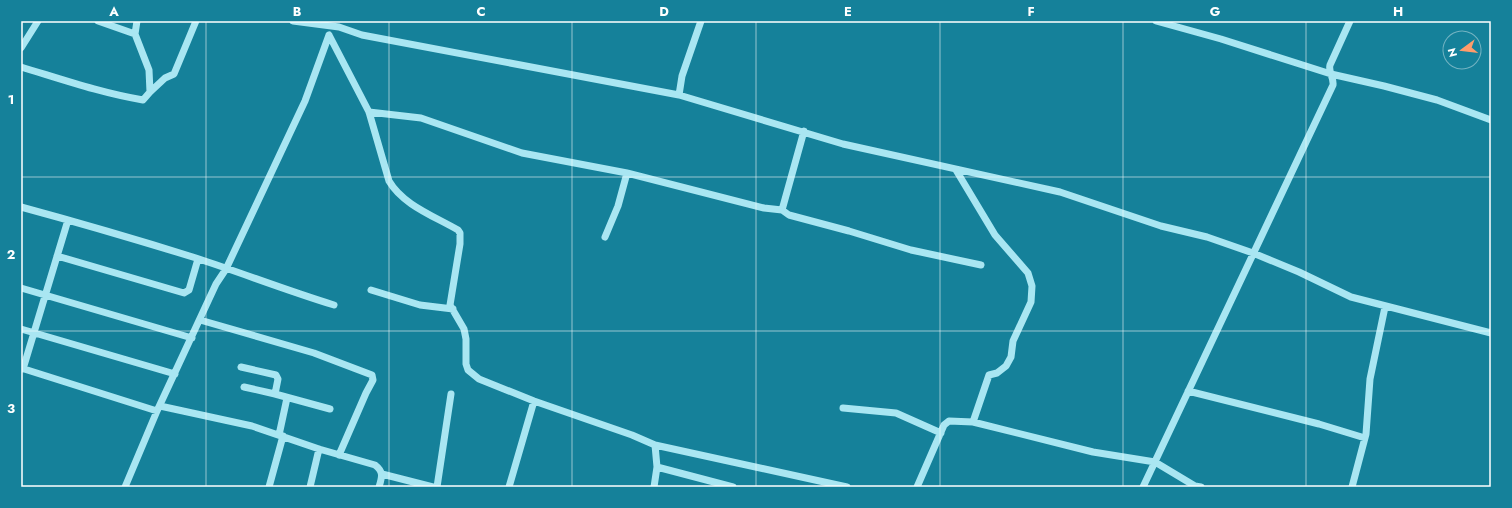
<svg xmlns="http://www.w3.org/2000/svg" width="1512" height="508" font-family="Jost,sans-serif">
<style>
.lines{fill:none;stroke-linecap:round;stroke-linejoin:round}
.minor{stroke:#a9e6f2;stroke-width:7}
.grid{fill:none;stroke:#fff;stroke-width:1;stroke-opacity:0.55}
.neatline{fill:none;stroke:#fff;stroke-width:1.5}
.grid-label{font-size:13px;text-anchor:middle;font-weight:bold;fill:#fff}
</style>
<rect width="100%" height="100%" fill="#15819a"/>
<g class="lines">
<!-- minor -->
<path class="minor" d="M98,21L135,34
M137,21L135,34L149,70L150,92L165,78L174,74L196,21
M293,21L339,27L362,35L679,95L843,144L1060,192L1161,226L1207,237L1253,253L1299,272L1351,297L1491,333
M1156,21L1221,39L1331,74L1384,86L1437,100L1491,120
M329,35L369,112L389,181C403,205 434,216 458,230L460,233V244L450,305L464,329L466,339V364L468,370L479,379L534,401L632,435L655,445L657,467L654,487
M21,48L38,21
M21,67C61,79 101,93 143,100L150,92
M679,95L682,76L701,21
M369,112L421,118L522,153L627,173L764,208L782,210
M804,131L782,210L789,215L849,231L911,250L981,265
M956,170L995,235L1028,273L1032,286L1031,302L1013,341L1011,357L1006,366L997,373L989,375L973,422
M21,207C80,223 138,240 196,258C242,273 288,291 334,305
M605,237L618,206L627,173
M57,256L184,293L189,290L198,259
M21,288L192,338
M371,290L420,305L453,309
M200,320L314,353L372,375L373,380L366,393L339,455
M21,329L175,374
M241,367L276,375L278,379L275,394
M21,368L157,411
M23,369L68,220
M244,387L275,394L330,409
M1188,391L1319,424L1365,438
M160,406L252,426L319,449L375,465C384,472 382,477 379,487
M843,408L896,413L941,433
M279,435L287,398
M655,445L847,487
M657,467L733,487
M382,474L433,487
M125,487L157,411L216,284L226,269L305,101L329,35
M269,487L283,436
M310,487L319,449
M437,487L451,394
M509,487L534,401
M917,487L944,425L949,421L973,422L1093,452L1155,462L1195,486L1201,487
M1143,487L1333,85C1334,77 1328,72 1330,65L1350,21
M1352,487L1366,434L1370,379L1385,307"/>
</g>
<!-- grid -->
<path class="grid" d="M206,21V487M389,21V487M572,21V487M756,21V487M940,21V487M1123,21V487M1306,21V487M21,177H1491M21,331H1491"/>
<!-- border -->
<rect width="1512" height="508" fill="none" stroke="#15819a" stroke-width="44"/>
<!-- north arrow -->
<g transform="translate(1462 50) rotate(255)"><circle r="19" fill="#15819a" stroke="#73b3c2"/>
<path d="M0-3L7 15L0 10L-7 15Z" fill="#ff9c6b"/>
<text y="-6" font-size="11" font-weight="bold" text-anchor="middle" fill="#ffffff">N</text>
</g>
<rect x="22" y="22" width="1468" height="464" class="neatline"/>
<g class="grid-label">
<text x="114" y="16">A</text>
<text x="297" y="16">B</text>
<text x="481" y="16">C</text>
<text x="664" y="16">D</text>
<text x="848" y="16">E</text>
<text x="1031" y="16">F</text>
<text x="1215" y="16">G</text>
<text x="1398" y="16">H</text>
<text x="11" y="104">1</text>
<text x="11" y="259">2</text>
<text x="11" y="413">3</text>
</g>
</svg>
